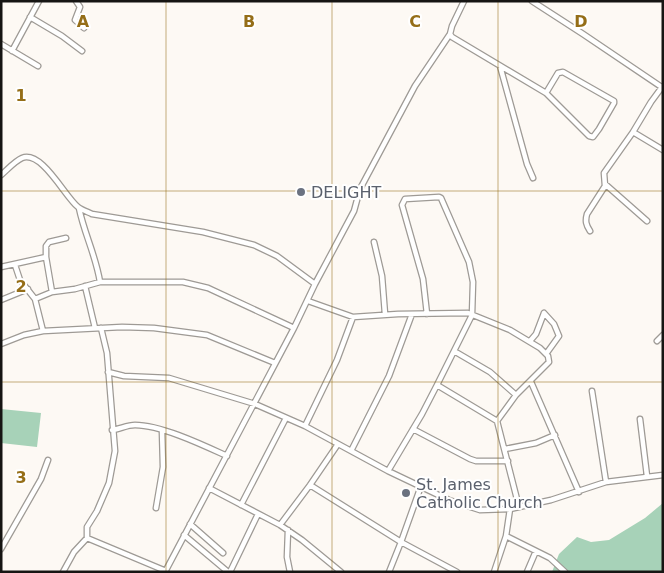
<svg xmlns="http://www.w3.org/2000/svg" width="664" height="573" font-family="'DejaVu Sans',sans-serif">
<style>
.green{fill:#a7d2b8}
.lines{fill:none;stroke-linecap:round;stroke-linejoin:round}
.street-casing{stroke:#9e9a95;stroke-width:7}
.street{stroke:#fff;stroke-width:4.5}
.grid{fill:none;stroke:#956e18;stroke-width:1;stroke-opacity:0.55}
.worship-dot{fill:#6b7280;stroke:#fff;stroke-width:2}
.labels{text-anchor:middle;stroke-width:4;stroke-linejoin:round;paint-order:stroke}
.worship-label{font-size:16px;fill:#5b616d;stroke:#fff;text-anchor:start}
.grid-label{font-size:16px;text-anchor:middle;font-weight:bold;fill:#956e18;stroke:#fff;stroke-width:4;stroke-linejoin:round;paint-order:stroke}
</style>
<rect width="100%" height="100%" fill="#fdf9f4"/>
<!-- green -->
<path class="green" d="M1,409L41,413L37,447L1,443Z
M663,503V572H552L559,554L577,537L591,542L609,540L645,518Z"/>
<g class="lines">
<defs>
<path id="street" d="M76,1L80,7L75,20L84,28
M464,1L452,26L450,34L452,37L546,93L589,136L593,137L599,129L614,103V101L563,72L558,73L546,93
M532,1L583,34L663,88
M30,17L62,36L82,51
M1,44L38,66
M12,51L39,1
M500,66L527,164L533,178
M633,132L663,150
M1,175C7,170 15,161 22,158C42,150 65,197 78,207C82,210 88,212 92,214L203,232L254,245L277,256L315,284
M605,184L647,221
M79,208C84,233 96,256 100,282
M590,231C586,225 585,221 587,214L605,186L604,173L633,132L651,102L662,87
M374,242L382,276L385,314
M15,265L20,280L35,299L43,331
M1,267L46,257
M85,286L95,328
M52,292L46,257V246L49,242L66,238
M35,299L52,292L75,289L100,282H183L208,288L294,328
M1,300L28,289
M308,301L353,317L398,314L468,313L510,330L540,348L548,356L549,362L516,395L497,421
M544,313L554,324L559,336L546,354
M427,314L423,279L402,205L405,199L439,197L441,198L469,262L473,282L472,315L437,385L497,421L519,507
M101,328L107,353L115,451L109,483L97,511L87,527V538L166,571
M530,341L536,334L544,313
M657,341L663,335
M1,344L24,335L43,331L122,327L154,328L207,335L275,363
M454,351L490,372L516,395
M108,372L124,376L169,378L255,404L305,426L388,471L449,500L480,510L510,509L551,500L606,482L663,475
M531,382L579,492
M592,391L606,482
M640,419L647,476
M305,426L337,360L353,317
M413,429L470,459L476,461H508
M112,430C120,429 127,425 135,425C161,425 203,445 227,456
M505,449L536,443L555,435
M351,451L389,376L412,314
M388,471L422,414L437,385
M310,485L401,542L421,486
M209,488L280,525L310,485L338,444
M241,505L286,418
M156,508L163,467L162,431
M190,524L223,553
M280,525L302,540L341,572
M288,530L287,557L290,572
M184,535L228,572
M506,536L550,558L565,572
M1,549L41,479L48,460
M63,572L74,552L87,538
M165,572L294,328L315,284L354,211L360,189L415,86L450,34
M230,572L258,514
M389,572L401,542L457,572
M494,572L506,536L510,509
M527,572L536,551"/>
</defs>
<!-- street casing -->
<use href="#street" class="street-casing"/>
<!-- street -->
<use href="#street" class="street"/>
</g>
<!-- grid -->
<path class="grid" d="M166,1V572M332,1V572M498,1V572M1,191H663M1,382H663"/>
<!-- markers -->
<g class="worship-dot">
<circle cx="301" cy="192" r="5"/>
<circle cx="406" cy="493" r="5"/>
</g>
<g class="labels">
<!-- worship labels -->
<g class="worship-label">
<text x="311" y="198">DELIGHT</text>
<text x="416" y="490">St. James<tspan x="416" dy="18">Catholic Church</tspan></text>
</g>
</g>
<g class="grid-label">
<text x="83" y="27">A</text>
<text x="249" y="27">B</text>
<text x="415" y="27">C</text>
<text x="581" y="27">D</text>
<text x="21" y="101">1</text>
<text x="21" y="292">2</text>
<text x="21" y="483">3</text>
</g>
<!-- border -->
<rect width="664" height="573" fill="none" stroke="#161513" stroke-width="5"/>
</svg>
